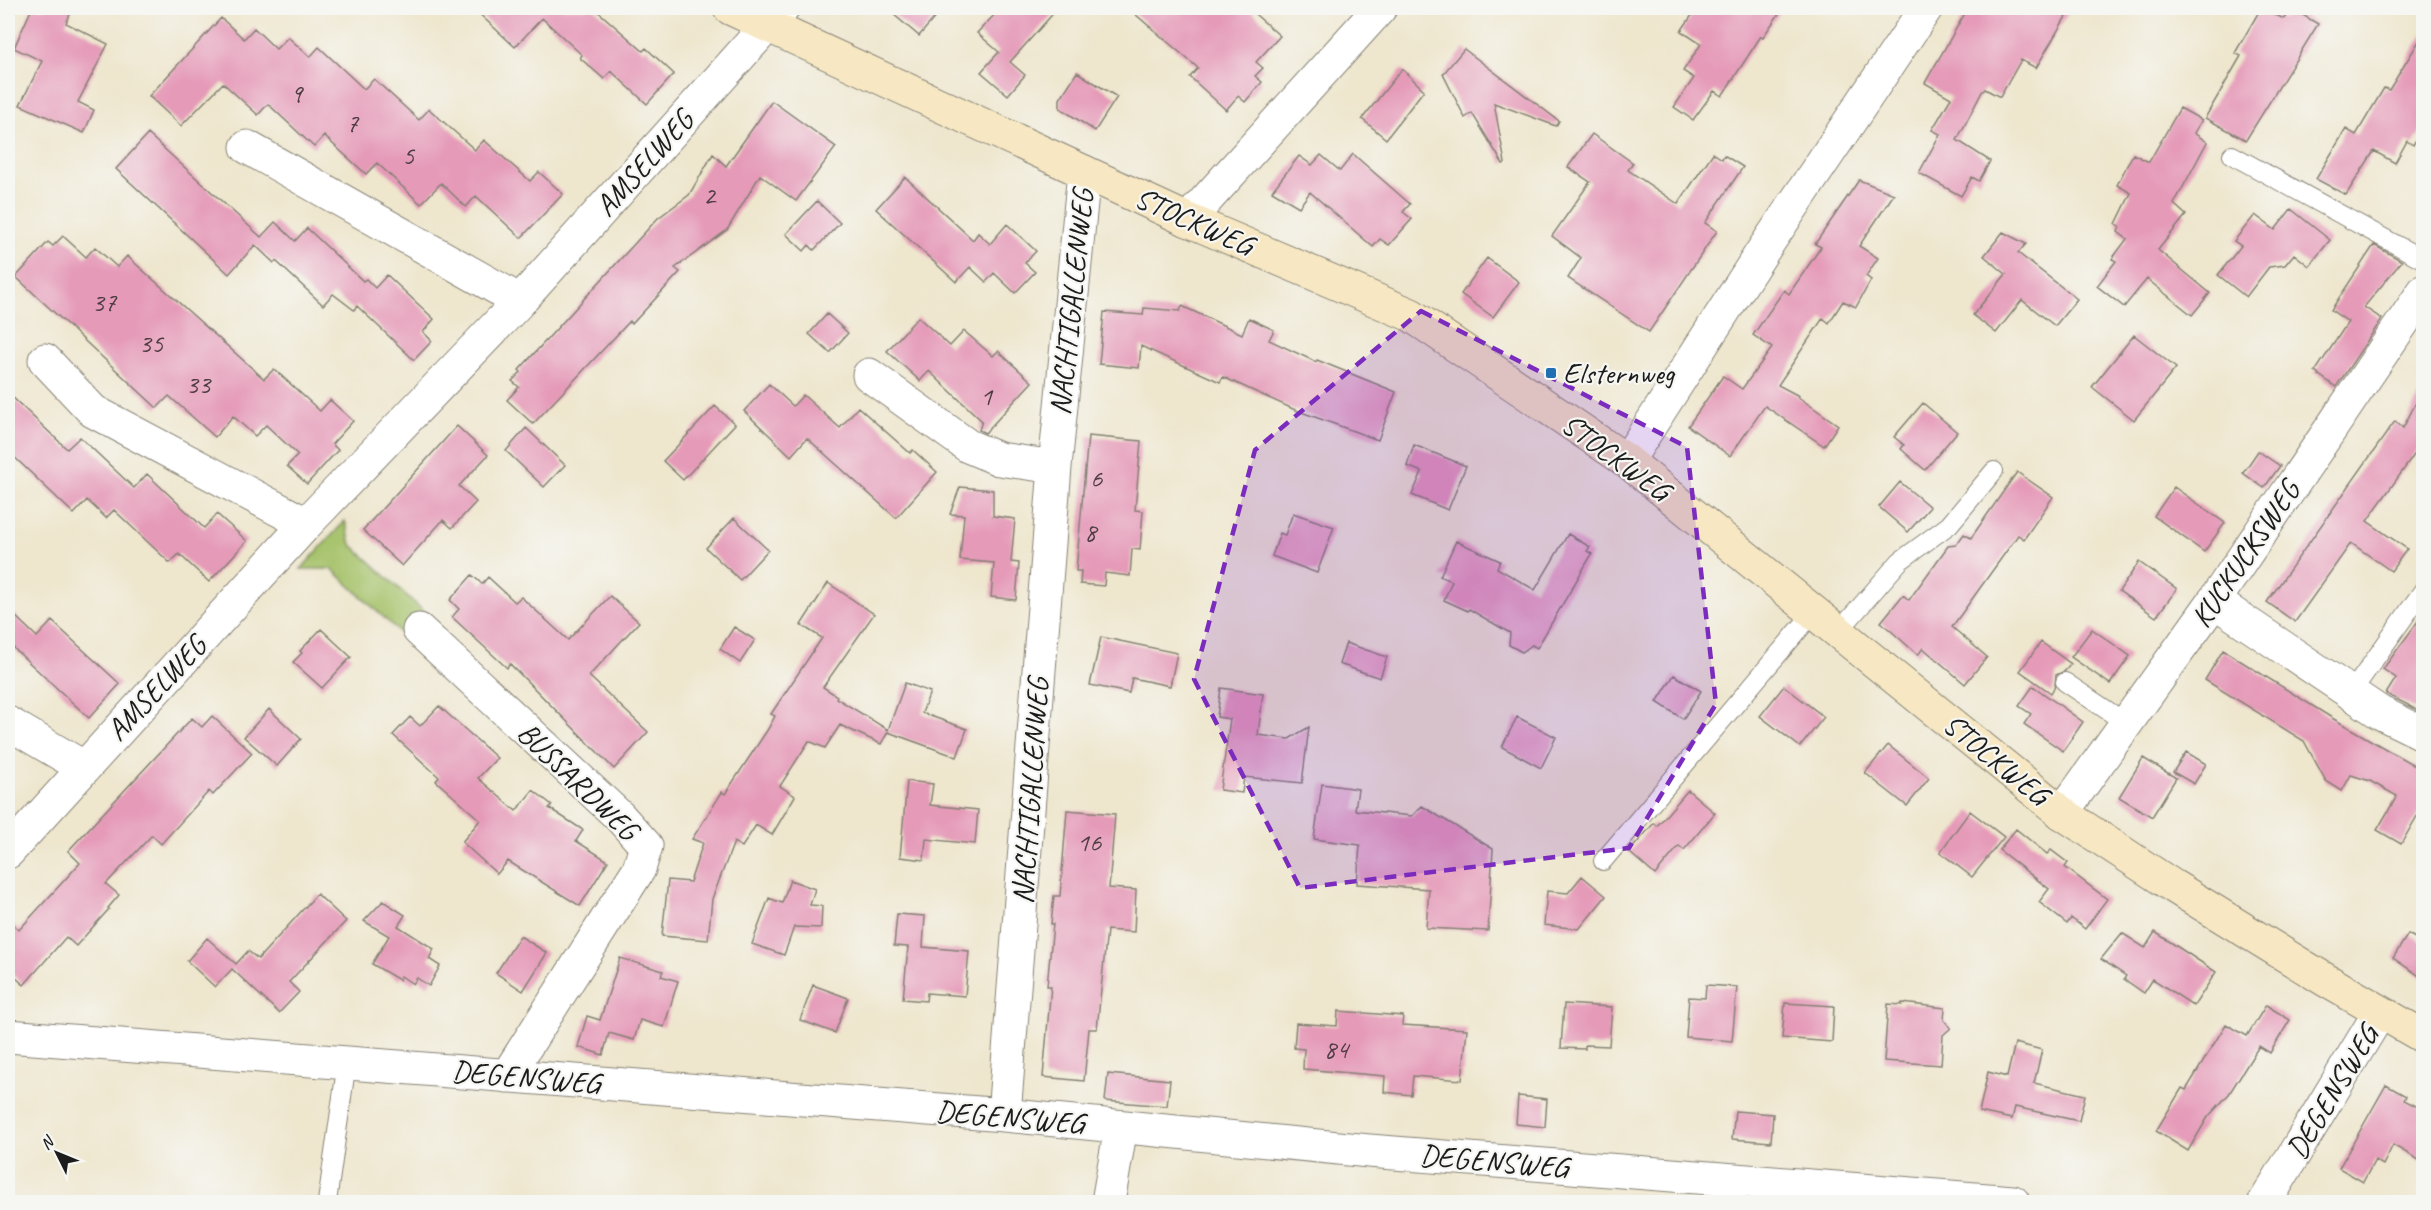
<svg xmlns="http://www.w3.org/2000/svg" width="2431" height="1210" font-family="Caveat,sans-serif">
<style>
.green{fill:#a4c168;stroke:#606e42;stroke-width:1.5}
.building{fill:#e59ab8}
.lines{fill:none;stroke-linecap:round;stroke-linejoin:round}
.lane-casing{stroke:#858174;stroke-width:20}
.street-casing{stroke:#858174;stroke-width:35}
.secondary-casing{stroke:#858174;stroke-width:35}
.lane{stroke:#fff;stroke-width:18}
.street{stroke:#fff;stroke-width:33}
.secondary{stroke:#f7e8c3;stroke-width:33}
.marked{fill:#7b2cbf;fill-opacity:0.2;stroke:#7b2cbf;stroke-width:4.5;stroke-dasharray:12 8;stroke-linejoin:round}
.poi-dot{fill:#1f6fb2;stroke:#f6f6f2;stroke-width:2}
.labels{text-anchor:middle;stroke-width:4.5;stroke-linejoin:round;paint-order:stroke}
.number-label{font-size:27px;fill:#4e3c43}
.street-label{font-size:30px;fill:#1c1c1c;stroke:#f6f6f2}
.poi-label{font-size:30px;fill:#1c1c1c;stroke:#f6f6f2;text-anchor:start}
</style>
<rect width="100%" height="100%" fill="#f6f6f2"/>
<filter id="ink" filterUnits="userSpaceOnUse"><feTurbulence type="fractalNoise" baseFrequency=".0167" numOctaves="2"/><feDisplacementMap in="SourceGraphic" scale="12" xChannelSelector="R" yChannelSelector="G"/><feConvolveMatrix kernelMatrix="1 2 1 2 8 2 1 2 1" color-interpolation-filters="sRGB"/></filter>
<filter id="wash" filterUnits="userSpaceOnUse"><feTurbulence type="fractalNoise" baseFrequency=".008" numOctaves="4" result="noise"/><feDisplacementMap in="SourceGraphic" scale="24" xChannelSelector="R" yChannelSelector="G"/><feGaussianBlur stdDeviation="1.35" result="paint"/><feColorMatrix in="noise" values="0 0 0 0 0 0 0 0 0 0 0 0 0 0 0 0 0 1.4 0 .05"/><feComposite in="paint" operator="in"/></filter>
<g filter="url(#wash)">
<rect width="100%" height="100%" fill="#eee6cd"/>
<!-- green -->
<path class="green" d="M345,521L351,544L433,620L411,643L332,569H301Z"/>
<g id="blocks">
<!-- building -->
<path class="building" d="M32,8H73L66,23L108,44L78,102L94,110L84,133L20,105L42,61L14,48Z
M473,8H594L643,51L646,48L674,74L647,104L611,71L604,79L580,58L582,55L542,18L515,47Z
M886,8H943L919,36Z
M1001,8H1058L1010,62L1025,75L1008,95L981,72L999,52L977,33Z
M1128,8H1248L1280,36L1256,62L1263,68L1255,76L1262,82L1245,102L1238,96L1226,110L1190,77L1198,68Z
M1697,8H1783L1763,37L1761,36L1722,96L1714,91L1693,120L1674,107L1694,78L1683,71L1701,44L1681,31Z
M1968,8H2071L2036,68L2021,60L2000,97L1985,89L1982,92L1957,140L1990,161L1979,181L1972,177L1961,196L1919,173L1940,134L1932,130L1951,98L1925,83Z
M2261,8L2284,19L2291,8L2318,24L2246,140L2205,118L2241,56L2235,53Z
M221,18L244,39L254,28L276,49L288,37L310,57L319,47L364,89L374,79L419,120L429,109L475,150L484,140L530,181L539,172L563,194L521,238L476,196L466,207L441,183L421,204L377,163L366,174L324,136L314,147L268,104L258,115L223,83L181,126L149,96Z
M2424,33V126L2413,145L2407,141L2395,163L2374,151L2346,195L2316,179L2346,129L2356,135L2384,88L2389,90Z
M1464,49L1559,121L1556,126L1494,103L1505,163L1503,164L1472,113L1465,118L1443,74Z
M1402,69L1424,90L1386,139L1362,119Z
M1077,72L1117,97L1095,131L1060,108V99Z
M772,101L836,147L796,201L760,175L727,230L675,268L680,272L632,324L630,321L533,424L507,400L519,387L512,381L521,372L519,370L658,218L689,195L713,154L726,166Z
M2180,108L2202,120L2194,133L2207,142L2174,204L2186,215L2158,250L2210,293L2192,315L2147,279L2124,307L2097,286L2116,261L2112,259L2127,239L2118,232L2120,226L2116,224L2131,193L2117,185L2133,154L2149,162Z
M148,134L261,237L275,222L295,241L307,228L363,281L366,279L375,288L387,275L434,319L423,332L432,341L414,360L357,306L354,310L333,294L323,305L276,261L274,263L255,245L229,274L116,169Z
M1592,134L1633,163L1628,170L1678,204L1713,153L1722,159L1724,155L1743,167L1705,223L1717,231L1649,332L1568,278L1581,258L1552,236L1590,182L1568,167Z
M1353,154L1410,204L1403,212L1412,219L1389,245L1380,239L1373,247L1310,192L1299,207L1272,191L1299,156L1312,165L1321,155L1340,171Z
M905,177L973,240L978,233L990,244L1007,224L1036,251L1025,263L1035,272L1015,293L994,273L986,282L970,267L956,282L876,209Z
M1859,180L1894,194L1859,246L1878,258L1866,276L1871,280L1856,307L1843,301L1829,323L1823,318L1778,385L1799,396L1798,397L1838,425L1824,446L1765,406L1730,456L1688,426L1723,376L1742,389L1772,348L1753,335L1784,290L1789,294L1821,247L1815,244Z
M817,201L840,223L814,250L809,245L804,251L786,234Z
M2291,209L2330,240L2309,266L2294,254L2285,265L2269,267L2246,297L2218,275L2241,246L2234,241L2255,215L2275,230Z
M2003,232L2026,244L2018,253L2077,299L2055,326L2022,300L1996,333L1973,315L2006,274L1984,256Z
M63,236L86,257L95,247L117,267L127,256L264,379L274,369L320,411L330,400L353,421L332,444L338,450L307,484L287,466L298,455L266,425L255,436L233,416L215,437L169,396L157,408L16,277L48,242L53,246Z
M2374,245L2402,261L2364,307L2382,319L2336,387L2315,372L2348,322L2331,310Z
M1487,258L1519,282L1493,317L1461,294Z
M1182,306L1242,334L1249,318L1274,330L1269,340L1316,362L1317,360L1396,392L1378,440L1293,409L1223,377L1220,382L1141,346L1139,368L1099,364L1104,312L1143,315L1144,308L1180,311Z
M827,314L848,333L830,353L809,334Z
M918,317L950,346L964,331L993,356L998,351L1032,382L985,433L979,430L982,421L929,371L920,381L887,351Z
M2134,335L2176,368L2134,420L2092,387Z
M769,384L793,406L803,395L840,428L858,407L910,453L913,450L937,472L896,518L807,438L791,456L744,411Z
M2424,387V441L2367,521L2407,549L2391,571L2351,543L2295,622L2267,602L2395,421L2403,428Z
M8,393L67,449L80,437L134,488L147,474L204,528L217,514L247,541L209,582L179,554L170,563L114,510L106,518L87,500L74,514L8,451Z
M1923,403L1957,432L1925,470L1901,449L1904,445L1894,437Z
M715,406L735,424L683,480L663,461Z
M457,426L488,455L459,486L476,502L452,528L443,520L402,566L363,530Z
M526,428L565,465L544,487L506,451Z
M1088,436L1141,441L1135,510L1143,511L1140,550L1132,549L1130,576L1105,573L1104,586L1080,584L1081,571H1076Z
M1414,445L1466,466L1448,510L1412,495L1422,472L1407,466Z
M2258,451L2280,466L2264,488L2243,473Z
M2017,472L2053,497L2024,539L2018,535L1952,627L1987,657L1965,684L1923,648L1918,655L1881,622L1903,595L1909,600L1948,546L1956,545L1964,534L1971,538Z
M1900,482L1930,507L1908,532L1879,507Z
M960,487L993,490V516L1015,519L1011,562L1019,563L1016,600L991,597L994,563L960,560L964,515L950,514Z
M2174,487L2225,523L2204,552L2154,516Z
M1293,513L1334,527L1317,573L1272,556L1280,533L1285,535Z
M734,518L768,550L740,580L706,548Z
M1568,534L1590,547L1587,551L1592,554L1537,648L1532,645L1522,652L1509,645L1510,633L1469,609L1468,611L1444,600L1452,581L1440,576L1456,541L1500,561L1497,568L1535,590Z
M2139,562L2177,589L2156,617L2119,591Z
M472,575L482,584L488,577L515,602L521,597L568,640L610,596L639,622L589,676L648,732L614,769L510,664L507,668L452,617L459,609L450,600Z
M828,583L874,614L823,687L837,696L836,698L888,730L905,683L930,692L922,713L967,729L957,757L888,732L881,744L840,725L825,748L809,741L780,786L795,796L772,835L756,825L742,847L734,842L712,899L708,940L662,936L668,880L690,882L703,843L692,839L722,792L725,794L768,729L775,716L771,714L822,638L801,625Z
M8,609L37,637L52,621L120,684L89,718L8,643Z
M2424,613V713L2386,694L2396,678L2383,669Z
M734,627L755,640L740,663L720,649Z
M321,629L351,657L322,688L293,662L302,653L300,651Z
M2092,629L2130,656L2110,684L2071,657Z
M1101,637L1177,653L1170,686L1132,678L1129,693L1090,685Z
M2041,642L2071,664L2065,671L2056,675L2055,686L2051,693L2020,671Z
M1346,643L1387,657L1380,678L1339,664Z
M2223,650L2332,718L2424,771V804L2401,844L2377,830L2397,796L2370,781L2351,775L2342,791L2326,781L2304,741L2205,680Z
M1674,675L1701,691L1683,719L1657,702Z
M1784,686L1824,717L1800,747L1760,716Z
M2033,686L2083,722L2063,751L2024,724L2031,714L2019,706Z
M1221,688L1263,694L1258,735L1289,739L1309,727L1302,783L1244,777L1242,793L1220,790L1230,719L1217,717Z
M439,706L497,758L478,778L516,811L533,790L552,805L549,808L583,830L576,841L608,861L580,906L508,861L497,874L462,842L480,820L436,781L439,777L393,735L410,717L420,726Z
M269,709L301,739L277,766L244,737Z
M212,716L252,753L213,795L209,791L161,844L152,835L106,884L119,895L108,908L109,909L76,946L66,937L24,985L8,971V919L19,930L80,863L68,851L192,718L202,727Z
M1517,717L1556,737L1541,768L1502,747Z
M1888,745L1929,778L1907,806L1865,773Z
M2186,752L2206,764L2194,784L2173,772Z
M2143,758L2176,778L2152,817L2119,797Z
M907,781L933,784L930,805L978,810L975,844L926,839L924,860L900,857Z
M1322,784L1358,789L1355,810L1412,816L1422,806L1493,849L1488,931L1426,928L1429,889L1357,884L1360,845L1314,839Z
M1688,790L1715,813L1684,850L1679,846L1655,875L1629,852L1654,823L1657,826Z
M1067,810L1115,814L1109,888L1136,890L1134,932L1107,930L1097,1029H1089L1084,1081L1043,1077L1051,986H1047L1053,924H1051L1054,896H1060Z
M1970,811L2004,837L1972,877L1940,852Z
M2016,829L2047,854L2051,850L2068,863L2065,867L2107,899L2085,929L2071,918L2067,924L2039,902L2049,889L1999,850Z
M1582,876L1606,896L1579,929L1544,925L1547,891L1568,893Z
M790,880L815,889L810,905L822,906L821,928L794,927L784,955L752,944L769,898L782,903Z
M317,894L346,921L289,982L299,992L279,1013L232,969L215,987L187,961L207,938L236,964L248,951L258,959Z
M383,901L405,915L398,926L434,949L429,959L440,966L429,986L417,978L413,984L401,976L399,980L372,964L389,936L364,921Z
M897,914L925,916L923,947L969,951L965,996L927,993L926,1001L903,999L908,947L894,946Z
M2155,932L2216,972L2194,1006L2153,979L2144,993L2124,979L2126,976L2101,959L2122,933L2145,948Z
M2408,934L2424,943V979L2393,958Z
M520,936L547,953L523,991L496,973Z
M620,958L663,971L661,976L678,981L664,1027L640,1020L634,1040L609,1033L603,1055L578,1047L587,1016L600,1020Z
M813,985L848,998L835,1033L800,1020Z
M1706,985L1737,987L1732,1041L1686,1037L1689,997L1705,998Z
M1785,1003L1834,1006L1832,1042L1782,1038Z
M1902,1003L1945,1008L1944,1020L1951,1028L1943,1035L1941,1065L1884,1061L1888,1004L1902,1005Z
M1564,1004L1612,1007L1609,1046L1585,1045V1049L1561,1048Z
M2266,1005L2290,1020L2270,1053L2259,1046L2229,1094L2208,1117L2188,1151L2156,1131L2182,1088L2186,1090L2226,1024L2247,1036Z
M1338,1011L1403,1016L1402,1025L1467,1029L1462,1080L1413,1076L1411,1095L1384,1092L1385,1076L1303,1069L1304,1049L1294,1048L1296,1023L1337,1026Z
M2015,1043L2042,1050L2034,1083L2085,1095L2079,1121L2015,1107L2012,1119L1979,1112L1988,1072L2007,1077Z
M1108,1074L1170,1080L1167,1106L1105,1101Z
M2386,1085L2406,1096L2404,1100L2424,1110V1163L2393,1145L2383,1165L2375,1160L2363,1182L2339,1168Z
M1518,1096L1547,1099L1545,1127L1516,1124Z
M1735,1111L1773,1114L1771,1142L1732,1139Z"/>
</g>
</g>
<g filter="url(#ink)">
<use href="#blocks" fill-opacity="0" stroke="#858174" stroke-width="1.5"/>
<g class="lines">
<defs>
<path id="lane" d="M2232,155L2424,260
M1839,631L1900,561L1949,525L1994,471
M2065,682L2126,723
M2351,693L2424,589
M1603,861L1814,612
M327,1202L347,1062"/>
<path id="street" d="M247,147L520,301
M1188,220L1380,8
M45,360L93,411L306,524
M869,375L968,446L999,459L1055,467
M1627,461L1762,252L1926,8
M2214,601L2379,712L2424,734
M419,630L619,816L646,846L639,869L507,1076
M8,723L83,767
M2062,813L2214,601L2424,291
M8,852L306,524L520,301L783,8
M8,1036L1004,1115L1369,1151L2013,1202
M1004,1115L1055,467L1084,172
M1108,1202L1121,1127
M2265,1202L2380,1012"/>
<path id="secondary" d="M730,8L1188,220L1411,315L1627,461L2062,813L2173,886L2324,979L2424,1037"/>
</defs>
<!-- lane casing -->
<use href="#lane" class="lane-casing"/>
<!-- street casing -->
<use href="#street" class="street-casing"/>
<!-- secondary casing -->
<use href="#secondary" class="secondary-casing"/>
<!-- lane -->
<use href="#lane" class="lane"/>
<!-- street -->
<use href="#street" class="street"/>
<!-- secondary -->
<use href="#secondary" class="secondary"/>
</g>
</g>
<!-- marked area -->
<path class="marked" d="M1421,311L1687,447L1716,704L1629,848L1300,888L1194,679L1255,450Z"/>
<!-- markers -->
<rect class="poi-dot" x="1545" y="367" width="12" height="12" rx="3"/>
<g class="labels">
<!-- number labels -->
<g class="number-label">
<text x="296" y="102">9</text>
<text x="352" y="132">7</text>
<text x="408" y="164">5</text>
<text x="709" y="204">2</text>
<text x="104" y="311">37</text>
<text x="151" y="352">35</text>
<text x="198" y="393">33</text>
<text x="986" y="405">1</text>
<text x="1096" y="487">6</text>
<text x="1090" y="541">8</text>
<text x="1089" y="851">16</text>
<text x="1336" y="1058">84</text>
</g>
<!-- street labels -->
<g class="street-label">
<text transform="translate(644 163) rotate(-48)" y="10">AMSELWEG</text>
<text transform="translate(1194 221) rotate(24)" y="10">STOCKWEG</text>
<text transform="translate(1071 302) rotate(-84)" y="10">NACHTIGALLENWEG</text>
<text transform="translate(1616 457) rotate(36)" y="10">STOCKWEG</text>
<text transform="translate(2245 554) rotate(-56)" y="10">KUCKUCKSWEG</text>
<text transform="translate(156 688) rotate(-47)" y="10">AMSELWEG</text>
<text transform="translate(1996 759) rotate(39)" y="10">STOCKWEG</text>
<text transform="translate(578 781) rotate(44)" y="10">BUSSARDWEG</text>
<text transform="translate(1030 791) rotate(-86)" y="10">NACHTIGALLENWEG</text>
<text transform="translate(526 1077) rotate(5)" y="10">DEGENSWEG</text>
<text transform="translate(2332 1092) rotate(-59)" y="10">DEGENSWEG</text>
<text transform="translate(1010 1117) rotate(5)" y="10">DEGENSWEG</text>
<text transform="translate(1494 1161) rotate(5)" y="10">DEGENSWEG</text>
</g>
<!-- poi labels -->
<g class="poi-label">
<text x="1563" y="383">Elsternweg</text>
</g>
</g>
<!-- margin -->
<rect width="2431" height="1210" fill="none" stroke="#f6f6f2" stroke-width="30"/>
<!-- north arrow -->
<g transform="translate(57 1153) rotate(313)" stroke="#f6f6f2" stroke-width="4.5" paint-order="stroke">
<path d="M0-4.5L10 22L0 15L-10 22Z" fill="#1c1c1c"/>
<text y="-9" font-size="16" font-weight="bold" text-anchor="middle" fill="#1c1c1c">N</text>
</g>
</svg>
